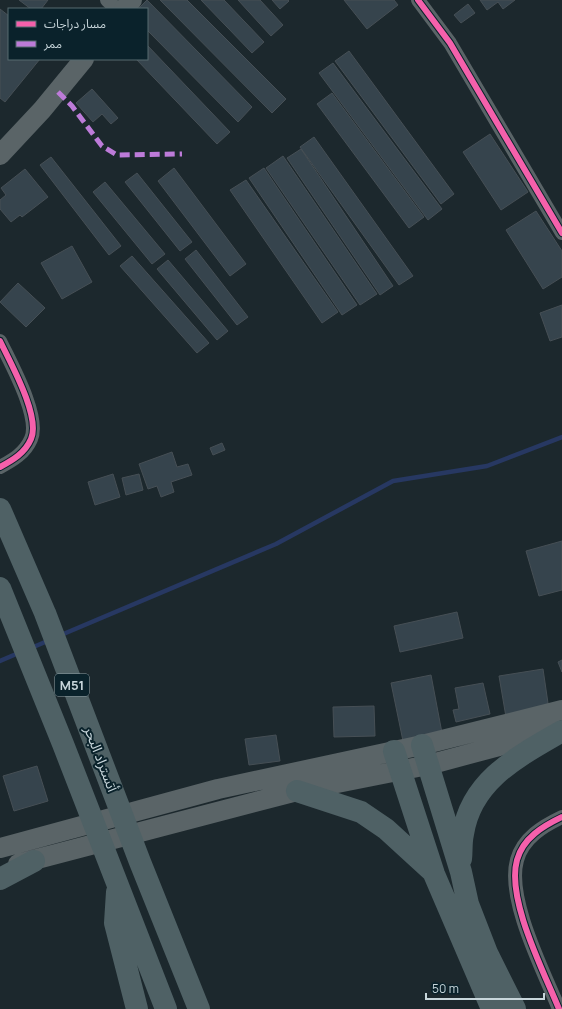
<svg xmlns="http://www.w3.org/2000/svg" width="562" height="1009" font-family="Manrope,'Noto Sans Arabic',sans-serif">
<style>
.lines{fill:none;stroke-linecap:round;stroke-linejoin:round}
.stream{stroke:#273862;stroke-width:4.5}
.building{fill:#36444d;stroke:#464f55}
.street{stroke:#5a6467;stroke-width:14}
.secondary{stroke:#5a6467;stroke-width:20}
.highway{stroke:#4f6165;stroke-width:22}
.quiet{stroke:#bd7bd9;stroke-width:5;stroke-dasharray:10 5;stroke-linecap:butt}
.cycleway-casing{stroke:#0a222b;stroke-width:8}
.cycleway{stroke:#f560ab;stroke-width:6}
.labels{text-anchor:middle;stroke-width:4;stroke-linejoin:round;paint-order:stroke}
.shield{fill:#0a222b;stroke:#8fa0a6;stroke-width:1}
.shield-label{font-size:13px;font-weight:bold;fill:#c8d6db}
.street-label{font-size:14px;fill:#c8d6db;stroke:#0a222b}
</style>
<rect width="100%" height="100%" fill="#1c282d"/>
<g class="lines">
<!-- stream -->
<path class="stream" d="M61,635L276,544L393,481L487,466L562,437
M31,648L50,640
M0,661L21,652"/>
</g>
<!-- building -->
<path class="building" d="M19,0H48L41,9H31Z
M147,0L252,107L238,122L147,30V9H138Z
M160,0H187L286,99L272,113Z
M201,0H224L264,42L252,53Z
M238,0H260L283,25L271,36Z
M272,0H288L289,1L280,9Z
M344,0H394L398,5L367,29Z
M480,0H515L503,9L498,2L487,10Z
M468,4L475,13L461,23L454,15Z
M0,9L9,16V59H40L5,102L0,98Z
M147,45L230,132L217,144L136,59H147Z
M349,51L454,194L441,204L335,61Z
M333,63L442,209L428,220L319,73Z
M92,89L118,118L111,124L102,114L93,122L76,103Z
M332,93L424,217L409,228L317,104Z
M490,134L528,192L501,210L463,152Z
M314,137L413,276L399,285L300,147Z
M301,149L393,286L380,295L287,158Z
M283,156L377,294L360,305L266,168Z
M51,157L121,246L109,255L40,165Z
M174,168L246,264L230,276L158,181Z
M264,168L357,305L342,315L249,178Z
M25,169L48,197L22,217L20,215L11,222L0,209V200L6,195L1,188Z
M137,173L192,242L180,251L125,182Z
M246,180L338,312L322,323L230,190Z
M105,182L165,254L152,264L93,192Z
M536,211L562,251V277L543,289L506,230Z
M72,246L92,282L62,299L41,263Z
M196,250L248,317L237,325L185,259Z
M132,256L209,343L197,353L120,266Z
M168,260L228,331L217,340L157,269Z
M18,283L45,308L26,327L0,302Z
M562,305V337L550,341L540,313Z
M222,443L225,450L213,455L210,448Z
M172,452L177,467L188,464L192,475L171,482L174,492L161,497L157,486L148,489L139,464Z
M113,474L120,497L95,505L88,482Z
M139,474L143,490L126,495L122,478Z
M562,541V590L539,596L526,551Z
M457,612L463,638L400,652L394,626Z
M562,660V672L558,662Z
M543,669L549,710L506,717L499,676Z
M431,675L442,733L403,741L391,683Z
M483,683L490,714L456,722L453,710L459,709L455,688Z
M374,706L375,736L334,737L333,707Z
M276,735L280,761L249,765L245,739Z
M37,766L48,801L14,811L3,776Z"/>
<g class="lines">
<!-- street -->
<path class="street" d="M107,0L117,9
M418,0L450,43L562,233
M0,341C10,362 41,417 31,439C25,453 13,460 0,467
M559,1009C544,972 506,899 517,860C523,838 543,826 562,817"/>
<!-- secondary -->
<path class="secondary" d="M124,9L132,0
M0,155L42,110L84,59
M0,848L218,789L422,745L562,710
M18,864L297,791L428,765L555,731"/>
<!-- highway -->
<path class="highway" d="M0,509L45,613L140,862L199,1009
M0,588L63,744L166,1009
M422,745L461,872L468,904L487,953L515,1009
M394,751L434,874L492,1009
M297,791L361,812L386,829L433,872
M461,859C462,851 461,842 463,834C471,780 519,756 562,731
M0,879L34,861
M117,892L115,923L137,1009"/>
<!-- quiet -->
<path class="quiet" d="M58,92L72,106L102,146L117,155L182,154"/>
<defs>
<path id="cycleway" d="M418,0L450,43L562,233
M0,341C10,362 41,417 31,439C25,453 13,460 0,467
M559,1009C544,972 506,899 517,860C523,838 543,826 562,817"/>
</defs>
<!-- cycleway casing -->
<use href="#cycleway" class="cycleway-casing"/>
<!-- cycleway -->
<use href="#cycleway" class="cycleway"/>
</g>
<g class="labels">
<!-- shield labels -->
<rect class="shield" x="55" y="674" width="34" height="22" rx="3"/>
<g class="shield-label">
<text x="72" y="690">M51</text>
</g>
<!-- street labels -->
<g class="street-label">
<text transform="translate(101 759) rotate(69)" y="5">أتستراد البحر</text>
</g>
</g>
<!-- legend -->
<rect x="8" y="8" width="140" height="52" fill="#0a222b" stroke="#566a71"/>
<rect x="16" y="21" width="20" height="6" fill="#f560ab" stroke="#566a71"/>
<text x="44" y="28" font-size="12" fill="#c8d6db">مسار دراجات</text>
<rect x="16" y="41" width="20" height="6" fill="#bd7bd9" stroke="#566a71"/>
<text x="44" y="48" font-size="12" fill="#c8d6db">ممر</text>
<!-- scale -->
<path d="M426 993v6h118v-6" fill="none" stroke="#c8d6db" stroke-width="2"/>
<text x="432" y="993" font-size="12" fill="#c8d6db" stroke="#0a222b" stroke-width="3" paint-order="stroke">50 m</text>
</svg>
